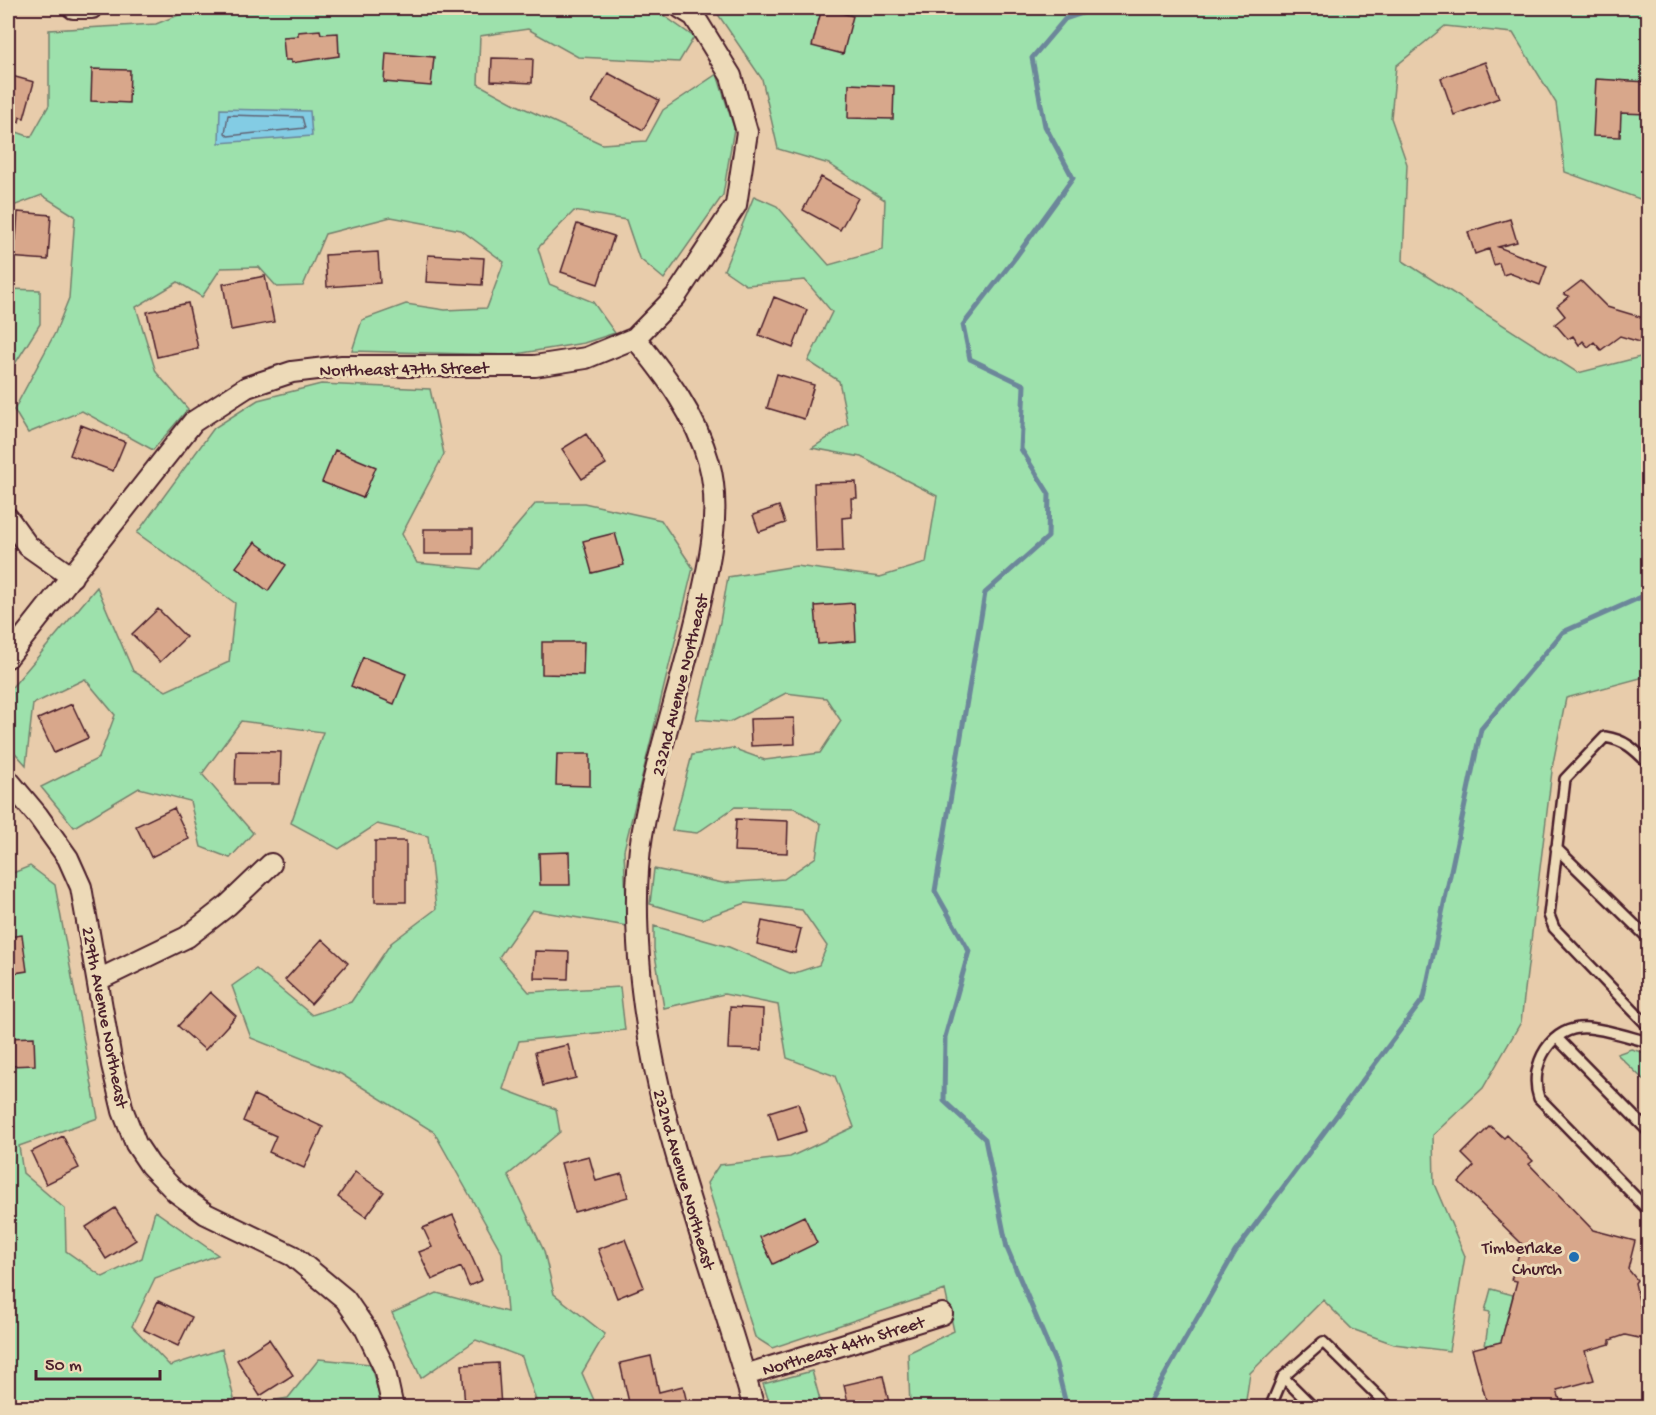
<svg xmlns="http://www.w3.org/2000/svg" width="1656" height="1415" font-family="'Gochi Hand',sans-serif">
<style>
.green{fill:#9de1ac;stroke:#74806c;stroke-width:1.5}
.water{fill:#83cce4;stroke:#6c879a;stroke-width:1.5}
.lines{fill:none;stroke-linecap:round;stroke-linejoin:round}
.shore{stroke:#616475;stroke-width:1.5}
.stream{stroke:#6c879a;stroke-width:5}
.building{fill:#d8a78b;stroke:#4a1f2b;stroke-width:1.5}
.lane-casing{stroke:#4a1f2b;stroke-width:14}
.street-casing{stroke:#4a1f2b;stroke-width:24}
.lane{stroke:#eddab8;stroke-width:9}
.street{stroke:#eddab8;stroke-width:20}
.poi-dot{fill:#1f6fb2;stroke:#eddab8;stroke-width:2}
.labels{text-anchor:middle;stroke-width:6;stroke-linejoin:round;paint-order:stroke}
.street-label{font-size:18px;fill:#4a1f2b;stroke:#eddab8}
.poi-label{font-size:18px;fill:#4a1f2b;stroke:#eddab8;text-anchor:end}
</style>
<rect width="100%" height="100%" fill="#e8ccab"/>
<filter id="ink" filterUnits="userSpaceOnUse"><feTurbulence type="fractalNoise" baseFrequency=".0167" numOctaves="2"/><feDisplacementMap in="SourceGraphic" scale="12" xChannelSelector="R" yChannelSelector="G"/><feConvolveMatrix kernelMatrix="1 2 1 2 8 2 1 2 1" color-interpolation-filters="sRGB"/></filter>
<g filter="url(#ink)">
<!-- green -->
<path class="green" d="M196,8H653L694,37L679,62L578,57L528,29L480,36L478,84L517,105L602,144L646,141L663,110L717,74L734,128L723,195L664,279L639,258L626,220L574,211L538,248L549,284L593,302L615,333L584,343L510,355L352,351L362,320L406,304L445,310L487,308L504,262L461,230L391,217L325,234L303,286L277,287L259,267L221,268L202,297L178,282L136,307L156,372L188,409L153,450L82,411L28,433L14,410L55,333L69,298L75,216L42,195L8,208V129L31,137L49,105V30L156,24Z
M718,8H1648V202L1565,172L1556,103L1513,33L1445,26L1396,66L1391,118L1407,164L1403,261L1578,373L1648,355V676L1566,698L1553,763L1521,1022L1483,1088L1433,1135L1434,1184L1465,1256L1449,1351L1394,1344L1352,1329L1323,1300L1250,1373L1245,1407H910L908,1353L954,1331L945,1290L772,1348L755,1337L707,1183L719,1165L790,1157L854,1127L835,1076L787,1058L778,1005L724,994L664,1008L654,949V926L729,947L792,974L819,965L827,946L802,910L746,903L702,919L650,904L654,869L723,883L784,879L816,857L821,824L794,808L735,807L697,833L672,830L692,755L732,748L765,760L820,753L841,721L826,698L786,693L730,722L696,719L720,622L728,577L796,566L880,577L926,563L937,496L861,457L812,448L848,425L839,381L808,361L832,312L805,280L746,285L724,270L754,196L777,206L829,265L883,250L885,200L829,164L778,149L762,79L715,10Z
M8,289L40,290V324L8,375Z
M321,384L430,389L444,454L402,534L417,563L480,569L536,503H584L661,520L693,568L624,850L627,926L532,910L499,957L529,992L620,987L625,1030L519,1041L503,1089L556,1109L560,1132L508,1175L544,1251L554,1294L605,1334L582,1373L597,1407H538L522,1357L476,1340L421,1378L392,1313L437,1293L507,1312L502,1253L434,1132L341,1074L251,1038L232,986L256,969L312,1015L351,1002L391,943L436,909L428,836L377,824L339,849L291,823L323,732L241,721L202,774L253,833L230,858L201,847L190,801L139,788L74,827L41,787L99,758L115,715L85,679L33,704L26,765L8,745V692L97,587L133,671L166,691L229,662L235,603L137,533L214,428L258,400Z
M30,866L55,885L98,1118L19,1146L23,1173L65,1209L66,1251L103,1277L142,1258L155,1211L218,1255L155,1278L132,1326L170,1366L222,1349L236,1407L8,1408V875Z
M1631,1049L1648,1054V1084L1617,1054Z
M1491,1289L1513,1295L1501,1342L1485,1346L1490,1312L1485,1311Z
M319,1359L370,1364L383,1407H236L288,1398Z
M812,1371L822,1407H771L763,1384Z"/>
<!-- water -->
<path class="water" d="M220,109L310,111L312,136L219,143Z"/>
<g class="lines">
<!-- shore -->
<path class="shore" d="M228,115L302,117L305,128L228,136L225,133Z"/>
<!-- stream -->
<path class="stream" d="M1067,1408L1056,1364L1007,1248L985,1139L944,1101L945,1037L969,951L935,891L985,593L1048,537L1049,494L1021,449L1024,385L970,359L963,325L1015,258L1073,178L1045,126L1032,58L1065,19L1098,8
M1146,1408L1235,1252L1424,998L1481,729L1563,632L1648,594"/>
</g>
<!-- building -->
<path class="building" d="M822,8L853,16L843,54L812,46Z
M320,30L321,34L338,33L339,56L291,63V60H285L283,37L298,36V32Z
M386,53L434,57L431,86L384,82Z
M492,58L533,59L532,83L491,81Z
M1485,62L1499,98L1454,115L1441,78Z
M92,69L130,70L129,103L91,101Z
M608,73L659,100L643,130L592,102Z
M8,75L34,82L24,118L20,117L19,122L8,119Z
M1596,79L1648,82V114L1621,113L1620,137L1593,136Z
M849,84L894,86L893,119L848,118Z
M821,177L858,198L840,230L803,210Z
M18,212L51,215L48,260L8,257V239L16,240Z
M1510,219L1517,242L1498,247L1547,266L1540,285L1509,273L1503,275L1499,263L1494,265L1489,249L1475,254L1468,232Z
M577,224L614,236L598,284L561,272Z
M378,252L380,283L327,287L325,255Z
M428,255L484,258L482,285L426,282Z
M265,276L274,322L231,330L223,284Z
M1581,281L1607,307L1647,319L1640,342L1620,336L1601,350L1594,342L1588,347L1583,341L1579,345L1573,336L1568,339L1555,324L1565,316L1557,306L1569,296L1564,294Z
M774,297L807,310L793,348L759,335Z
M188,303L198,348L157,357L147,312Z
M777,374L814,385L804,419L767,408Z
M81,425L125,442L113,471L70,455Z
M586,434L606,464L582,479L562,449Z
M335,450L376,467L363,498L322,482Z
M856,482L857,498H851L852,517L842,518L843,551L816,552L814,483Z
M779,506L785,523L759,532L753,515Z
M424,529H473V554H424Z
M615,533L624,565L592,573L583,541Z
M255,542L286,565L268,591L236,567Z
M854,603L856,641L818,644L815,606Z
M158,609L186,637L160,662L132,634Z
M542,642H584L583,675L542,674Z
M363,657L406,674L394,704L351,686Z
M72,704L88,738L54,753L38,719Z
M794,718L795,744L751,746L750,719Z
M236,751L281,752L280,784H235Z
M557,754H590V786L556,785Z
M174,808L189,839L151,857L136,826Z
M736,819L788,821L787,853L734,851Z
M375,841H406V902H375Z
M569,852L570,885H540L539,853Z
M762,921L801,929L795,953L757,944Z
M22,935L27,971L8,974V937Z
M322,939L348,963L311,1004L285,980Z
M535,951L569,952L568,979L534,978Z
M210,992L236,1016L205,1050L178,1026Z
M730,1007L763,1009L762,1050L728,1049Z
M34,1037L35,1065L8,1066V1038Z
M568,1045L576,1078L543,1086L535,1052Z
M254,1095L323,1127L304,1168L269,1152L276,1136L243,1121Z
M798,1103L807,1131L778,1140L769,1112Z
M1490,1126L1504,1138L1507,1135L1533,1161L1529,1164L1593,1230L1635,1241L1628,1269L1637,1280L1635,1283L1648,1340L1625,1335L1610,1340V1344L1585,1351L1594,1380L1557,1390L1562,1407H1488L1472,1349L1501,1342L1517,1281L1511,1280L1522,1244L1459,1182L1474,1166L1462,1154Z
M63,1136L79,1168L46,1184L31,1152Z
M589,1156L596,1181L622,1174L628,1197L574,1212L561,1163Z
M355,1172L384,1192L366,1217L338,1197Z
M115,1208L136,1240L106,1259L86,1227Z
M453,1215L482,1280L469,1286L461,1267L432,1280L419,1252L432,1247L423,1228Z
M804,1216L817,1243L773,1264L760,1237Z
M625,1239L644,1287L617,1298L598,1249Z
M158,1301L192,1317L178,1346L144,1330Z
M269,1339L293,1375L260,1396L237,1360Z
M651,1356L659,1392L683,1386L688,1407H630L620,1363Z
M498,1363L501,1407H465L462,1365Z
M883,1376L890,1407H849L844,1385Z"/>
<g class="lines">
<defs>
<path id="lane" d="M1648,763C1634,749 1625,740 1605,737L1565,779L1549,915L1554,928L1648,1026
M1556,848L1648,938
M1557,1038L1648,1131
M1648,1042C1629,1037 1609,1030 1589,1028C1551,1024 1528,1066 1539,1098L1648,1210
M1270,1408L1283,1377
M1314,1408L1283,1377L1323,1342L1390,1408"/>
<path id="street" d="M73,8H92
M635,338C667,377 695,414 709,463C722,510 709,566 698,612C681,686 655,760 642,835C635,876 636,917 639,958C650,1114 713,1259 754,1408
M8,518L28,546L72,577
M8,657L193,422L247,387L292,372L342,366H535L586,358L635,338L676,296L736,205L747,132L731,76L694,16L681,8
M8,780L38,816L68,858L81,887L112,1065L123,1111L136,1144L150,1165L176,1192L206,1214L293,1256L345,1299L365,1328L384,1367L393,1408
M98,980L187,937L228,905L271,864
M745,1375L942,1314"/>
</defs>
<!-- lane casing -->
<use href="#lane" class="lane-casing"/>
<!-- street casing -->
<use href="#street" class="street-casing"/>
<!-- lane -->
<use href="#lane" class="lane"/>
<!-- street -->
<use href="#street" class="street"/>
</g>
</g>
<!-- markers -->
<circle class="poi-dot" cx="1574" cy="1257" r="6"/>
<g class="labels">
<!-- street labels -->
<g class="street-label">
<text transform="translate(404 368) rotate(-1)" y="6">Northeast 47th Street</text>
<text transform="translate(679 685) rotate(-76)" y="6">232nd Avenue Northeast</text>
<text transform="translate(106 1017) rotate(79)" y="6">229th Avenue Northeast</text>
<text transform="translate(685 1179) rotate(74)" y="6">232nd Avenue Northeast</text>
<text transform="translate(843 1345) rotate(-17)" y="6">Northeast 44th Street</text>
</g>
<!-- poi labels -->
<g class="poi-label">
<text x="1562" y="1253">Timberlake<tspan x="1562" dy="21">Church</tspan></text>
</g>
</g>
<!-- margin -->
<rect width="1656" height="1415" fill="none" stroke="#eddab8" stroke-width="30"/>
<rect x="15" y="15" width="1626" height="1385" fill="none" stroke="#4a1f2b" stroke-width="2" filter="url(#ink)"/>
<!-- scale -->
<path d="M36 1370v9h124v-9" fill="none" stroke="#4a1f2b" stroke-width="3"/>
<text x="45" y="1370" font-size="18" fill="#4a1f2b" stroke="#eddab8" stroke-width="4.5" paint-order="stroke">50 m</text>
</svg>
